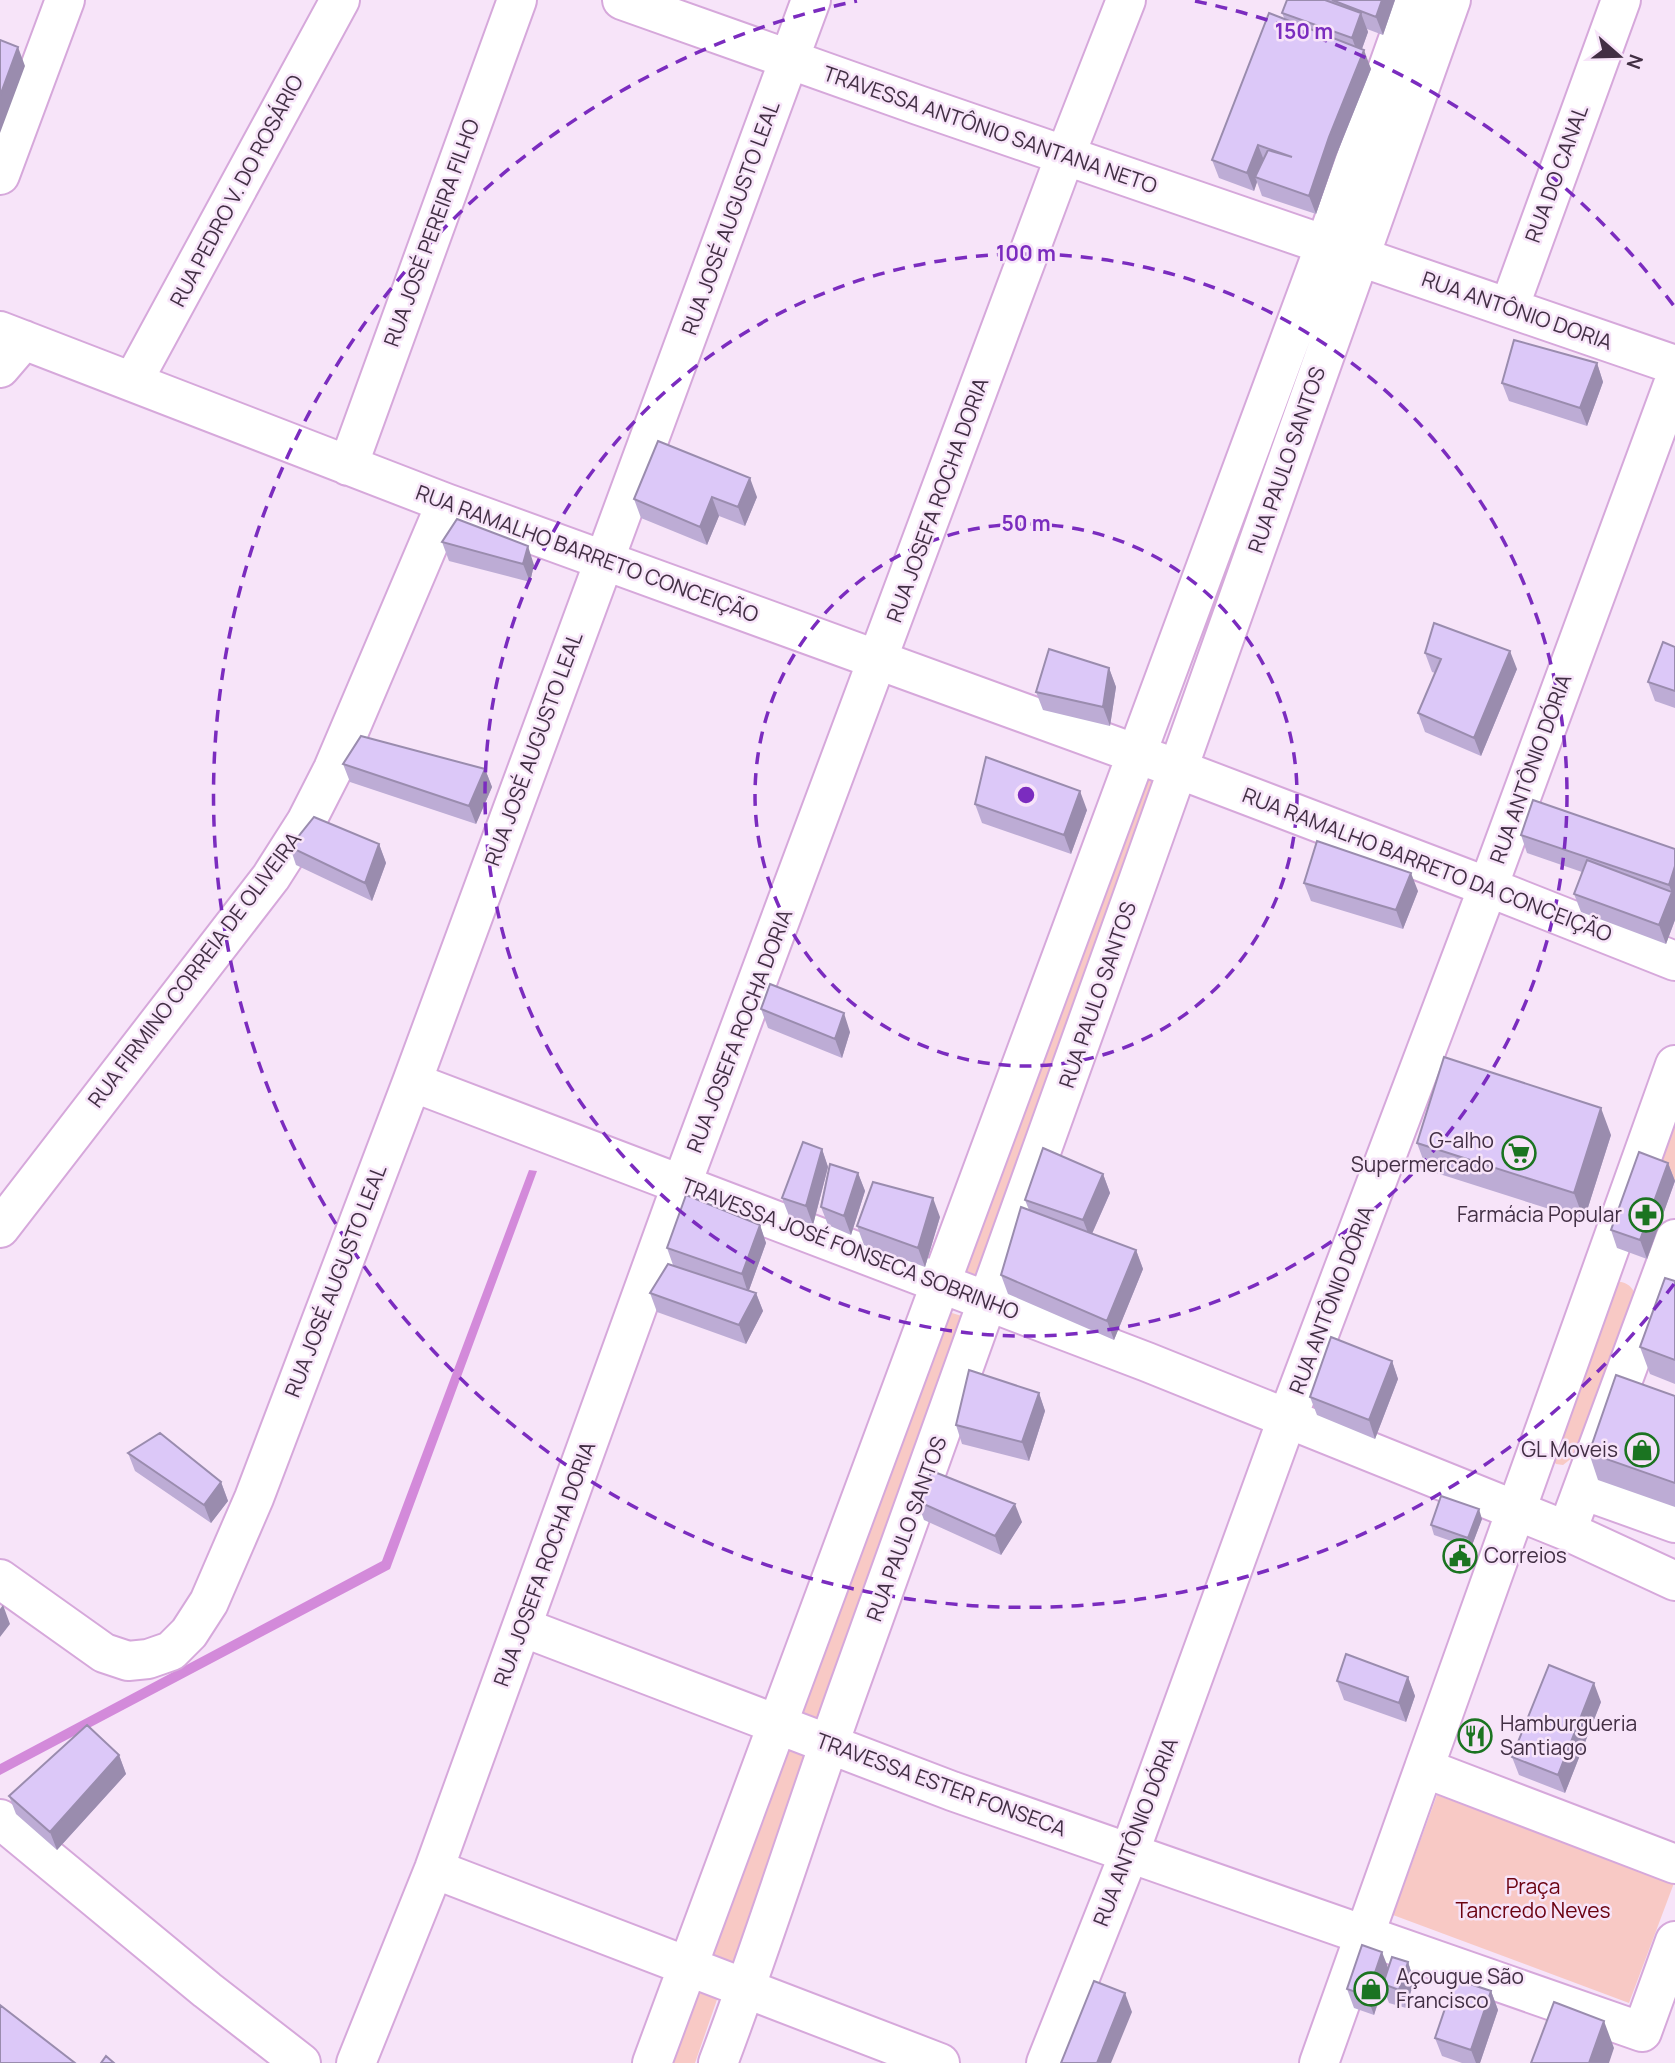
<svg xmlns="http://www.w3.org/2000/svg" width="1675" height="2063" font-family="Manrope,sans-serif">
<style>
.green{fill:#f8c9c5}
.water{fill:#d38ada}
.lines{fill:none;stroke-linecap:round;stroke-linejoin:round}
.minor-casing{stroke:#d6a8db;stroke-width:42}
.minor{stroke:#fff;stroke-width:38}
.wall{fill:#bdacd5}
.shaded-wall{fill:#9a8cae}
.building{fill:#dcc8f8;stroke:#9a8cae;stroke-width:2}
.ring{fill:none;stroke:#7b2cbf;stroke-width:3.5;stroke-dasharray:12 9}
.labels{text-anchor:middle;stroke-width:5;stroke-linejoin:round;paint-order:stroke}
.street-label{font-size:21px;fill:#422f44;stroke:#f7e4f9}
.poi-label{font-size:21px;fill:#422f44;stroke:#f7e4f9;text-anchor:end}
.park-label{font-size:21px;fill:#6b0210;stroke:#f7e4f9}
.centre{fill:#7b2cbf;stroke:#f7e4f9;stroke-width:3.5}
.ring-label{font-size:21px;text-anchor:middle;font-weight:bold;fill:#7b2cbf;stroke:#f7e4f9;stroke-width:5;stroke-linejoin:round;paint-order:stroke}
</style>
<rect width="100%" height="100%" fill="#f7e4f9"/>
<!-- green -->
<path class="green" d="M1144,775L1163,783L970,1303L945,1294Z
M1675,1090V1181L1646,1171Z
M1613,1281C1626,1282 1631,1284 1636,1296L1577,1454L1563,1465L1556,1464L1548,1455Z
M939,1309L965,1317L818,1731L786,1720Z
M783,1734L812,1744L729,1973L698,1960Z
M1437,1795L1674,1883L1629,2003L1393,1915Z
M694,1980L720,1991L695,2063H663Z"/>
<!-- water -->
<path class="water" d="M529,1170L537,1171L390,1569L0,1775V1764L382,1561Z"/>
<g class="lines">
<defs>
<path id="minor" d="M622,0L918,105L1675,365
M0,175L65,0
M1509,308L1621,0
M0,331L446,503L1178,769L1488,887L1675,961
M0,368L24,340
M133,381L340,0
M348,466L517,0
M412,1082L1147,1362L1567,1531L1675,1581
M0,1228L271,877L306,822L333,769L446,503
M1583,1490L1675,1523
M1567,1531L1675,1239
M0,1579L104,1653L128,1661L148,1659L171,1651L189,1633L209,1602L254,1498L412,1082L811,0
M522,1627L952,1791L1642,2032L1675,1941
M1424,1768L1675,1065
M0,1819L207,1990L301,2063
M434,1869L940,2063
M356,2063L434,1869L681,1186L1065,156L1126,0
M652,2063L1325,245L1412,0
M718,2063C766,1936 806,1806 852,1679C1056,1121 1250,559 1451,0
M1046,2063L1129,1854L1287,1419L1488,887L1675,379
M1319,2063L1424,1768L1675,1864"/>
</defs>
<!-- minor casing -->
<use href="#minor" class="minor-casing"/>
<!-- minor -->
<use href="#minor" class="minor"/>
</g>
<!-- wall -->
<path class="wall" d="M1287,0H1395L1383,35L1367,29L1368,32L1362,49L1371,69L1336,156L1316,214L1262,196L1257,182L1254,191L1219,178L1212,160L1285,20L1282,13Z
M1597,363L1603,382L1587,426L1509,401L1502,383Z
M757,497L745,526L719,516L707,545L641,518L634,499Z
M442,542L534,565L530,582L449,561Z
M1675,647V708L1655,701L1648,682Z
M1425,653L1517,669L1481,756L1425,732L1418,713L1435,673L1432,672Z
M1109,668L1116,687L1110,726L1043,710L1036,692Z
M343,764L485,769L492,787L476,824L350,782Z
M975,804L1087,810L1071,854L982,823Z
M1521,835L1675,849V920L1666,944L1581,912L1574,894L1582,872L1527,853Z
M379,844L386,863L372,901L296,865L290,847Z
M1304,883L1418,891L1403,929L1311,901Z
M761,1009L850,1032L842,1058L768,1028Z
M1611,1135L1584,1220L1427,1170L1417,1143Z
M822,1149L828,1167L813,1225L789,1216L782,1198Z
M1668,1163L1675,1181L1647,1259L1617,1248L1611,1230Z
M858,1173L865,1191L851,1235L828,1225L821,1207Z
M1103,1174L1110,1193L1092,1234L1136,1250L1143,1269L1114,1340L1008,1294L1001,1275L1029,1210L1025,1200Z
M940,1217L925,1267L864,1245L857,1226Z
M760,1225L766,1243L749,1290L756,1293L763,1311L746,1344L657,1312L650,1293L673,1265L667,1248Z
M1675,1281V1384L1650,1374L1640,1347Z
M1392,1361L1398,1379L1375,1439L1317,1415L1310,1397Z
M1039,1393L1045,1411L1029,1461L962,1444L956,1425Z
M1675,1396V1507L1598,1480L1589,1453Z
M128,1453L221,1482L228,1501L211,1523L135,1471Z
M917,1501L1022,1522L1001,1555L924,1520Z
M1482,1519L1471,1548L1434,1535L1431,1525Z
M1408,1677L1415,1696L1406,1722L1344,1700L1337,1681Z
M1601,1702L1565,1793L1519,1775L1512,1757Z
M119,1755L126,1774L57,1850L16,1814L9,1796Z
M1408,1962L1414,1981L1406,2008L1389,2003L1383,1987L1374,2015L1354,2008L1347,1989L1388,1968Z
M1491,1991L1498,2010L1480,2063H1462L1442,2056L1435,2038Z"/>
<!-- shaded-wall -->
<path class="shaded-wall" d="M1382,0H1395L1383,35L1376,17Z
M1361,13L1368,32L1359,57L1352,38Z
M18,47L25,66L0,133V96Z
M1364,50L1371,69L1336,156L1316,214L1309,196L1329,137Z
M1258,145L1265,163L1255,177L1257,182L1254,191L1247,173Z
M1597,363L1603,382L1587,426L1580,408Z
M750,478L757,497L745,526L738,507Z
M712,497L719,516L707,545L700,527Z
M528,546L534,565L530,582L523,564Z
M1510,651L1517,669L1481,756L1474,738Z
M1109,668L1116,687L1110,726L1103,707Z
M485,769L492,787L476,824L469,806Z
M1080,791L1087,810L1071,854L1064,835Z
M379,844L386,863L372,901L365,883Z
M1675,866V920L1666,944L1659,925L1672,893L1669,885Z
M1411,873L1418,891L1403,929L1396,910Z
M844,1013L850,1032L842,1058L835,1039Z
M1601,1108L1611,1135L1584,1220L1574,1193Z
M822,1149L828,1167L813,1225L806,1206Z
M1668,1163L1675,1181L1647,1259L1640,1240Z
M858,1173L865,1191L851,1235L844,1216Z
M1103,1174L1110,1193L1090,1238L1083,1220Z
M933,1198L940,1217L925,1267L918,1248Z
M760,1225L766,1243L748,1293L742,1274Z
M1136,1250L1143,1269L1114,1340L1107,1321Z
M756,1293L763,1311L746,1344L739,1325Z
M1392,1361L1398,1379L1375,1439L1369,1420Z
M1039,1393L1045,1411L1029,1461L1022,1442Z
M221,1482L228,1501L211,1523L204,1505Z
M1015,1504L1022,1522L1001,1555L995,1536Z
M1479,1509L1482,1519L1471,1548L1468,1538Z
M3,1605L10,1624L0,1637V1609Z
M1408,1677L1415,1696L1406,1722L1399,1703Z
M1594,1683L1601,1702L1565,1793L1558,1775Z
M119,1755L126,1774L57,1850L50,1832Z
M1382,1952L1389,1970L1383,1984V1987L1374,2015L1367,1996Z
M1408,1962L1414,1981L1406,2008L1399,1990Z
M1491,1991L1498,2010L1480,2063H1476L1471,2050Z
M1125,1993L1132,2012L1111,2063H1097Z
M1604,2021L1614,2048L1609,2063H1589Z"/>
<!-- building -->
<path class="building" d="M1287,0H1325L1361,13L1352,38L1282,13Z
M1332,0H1382L1376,17Z
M1269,13L1364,50L1329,137L1309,196L1255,177L1268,150L1292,157L1258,145L1247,173L1212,160Z
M0,40L18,47L0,96Z
M1514,340L1597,363L1580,408L1502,383Z
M658,441L750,478L738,507L712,497L700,527L634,499Z
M457,519L528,546L523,564L442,542Z
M1434,623L1510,651L1474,738L1418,713L1441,659L1425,653Z
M1663,642L1675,647V691L1648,682Z
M1049,649L1109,668L1103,707L1036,692Z
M361,736L485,769L469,806L343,764Z
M986,757L1080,791L1064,835L975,804Z
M1533,800L1675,849V866L1669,885L1521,835Z
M314,817L379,844L365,883L290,847Z
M1317,841L1411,873L1396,910L1304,883Z
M1587,860L1672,892L1659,925L1574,894Z
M770,984L844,1013L835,1039L761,1009Z
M1444,1057L1601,1108L1574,1193L1417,1143Z
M803,1142L822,1149L806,1206L782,1198Z
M1043,1148L1103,1174L1083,1220L1025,1200Z
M1639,1152L1668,1163L1640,1240L1611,1230Z
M830,1164L858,1173L844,1216L821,1207Z
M873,1182L933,1198L918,1248L857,1226Z
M686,1195L760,1225L742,1274L667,1248Z
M1021,1207L1136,1250L1107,1321L1001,1275Z
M668,1264L756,1293L739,1325L650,1293Z
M1665,1278L1675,1281V1360L1640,1347Z
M1331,1337L1392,1361L1369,1420L1310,1397Z
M969,1370L1039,1393L1022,1442L956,1425Z
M1616,1375L1675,1396V1483L1589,1453Z
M160,1433L221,1482L204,1505L128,1453Z
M932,1471L1015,1504L995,1536L917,1501Z
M1441,1496L1479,1509L1468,1538L1431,1525Z
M1346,1654L1408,1677L1399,1703L1337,1681Z
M1549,1665L1594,1683L1558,1775L1512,1757Z
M87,1725L119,1755L50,1832L9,1796Z
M1362,1945L1382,1952L1367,1996L1347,1989Z
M1392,1957L1408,1962L1399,1990L1383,1984Z
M1455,1979L1491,1991L1471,2050L1435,2038Z
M1094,1981L1125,1993L1097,2063H1061Z
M1554,2002L1604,2021L1589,2063H1531Z
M0,2005L75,2063H0Z
M106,2056L114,2063H101Z"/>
<!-- distance rings -->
<g class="ring">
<circle cx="1026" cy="795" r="271"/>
<circle cx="1026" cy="795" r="541"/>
<path d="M1674 1284A812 812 0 1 1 857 1M1195 1A812 812 0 0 1 1674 306"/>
</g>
<!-- icons -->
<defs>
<symbol id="supermarket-ring" viewBox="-11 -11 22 22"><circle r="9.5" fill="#f7e4f9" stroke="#1b7421" stroke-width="1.5"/><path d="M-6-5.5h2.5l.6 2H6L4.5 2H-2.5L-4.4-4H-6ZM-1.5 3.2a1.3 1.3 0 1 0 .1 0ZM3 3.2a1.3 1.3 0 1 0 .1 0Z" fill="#1b7421"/></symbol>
<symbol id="pharmacy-ring" viewBox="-11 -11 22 22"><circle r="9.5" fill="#f7e4f9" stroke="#1b7421" stroke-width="1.5"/><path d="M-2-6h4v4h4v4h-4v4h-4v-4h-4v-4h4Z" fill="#1b7421"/></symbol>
<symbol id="shop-ring" viewBox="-11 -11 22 22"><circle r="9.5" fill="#f7e4f9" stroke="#1b7421" stroke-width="1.5"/><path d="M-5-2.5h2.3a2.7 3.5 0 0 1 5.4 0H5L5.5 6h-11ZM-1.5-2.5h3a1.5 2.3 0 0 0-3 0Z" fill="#1b7421"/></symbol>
<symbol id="civic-ring" viewBox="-11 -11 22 22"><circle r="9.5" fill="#f7e4f9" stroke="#1b7421" stroke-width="1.5"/><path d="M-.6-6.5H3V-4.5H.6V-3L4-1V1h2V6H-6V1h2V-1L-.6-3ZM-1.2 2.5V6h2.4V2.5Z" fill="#1b7421"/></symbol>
<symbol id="restaurant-ring" viewBox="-11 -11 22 22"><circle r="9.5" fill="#f7e4f9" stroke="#1b7421" stroke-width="1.5"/><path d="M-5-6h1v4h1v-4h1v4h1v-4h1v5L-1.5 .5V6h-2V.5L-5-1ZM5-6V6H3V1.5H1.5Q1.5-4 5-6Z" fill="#1b7421"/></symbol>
</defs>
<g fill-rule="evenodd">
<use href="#supermarket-ring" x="1500" y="1134" width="38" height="38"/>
<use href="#pharmacy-ring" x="1627" y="1196" width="38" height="38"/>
<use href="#shop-ring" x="1623" y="1431" width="38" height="38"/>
<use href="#civic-ring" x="1441" y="1537" width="38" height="38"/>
<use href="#restaurant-ring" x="1456" y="1717" width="38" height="38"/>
<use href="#shop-ring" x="1352" y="1970" width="38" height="38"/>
</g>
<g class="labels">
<!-- street labels -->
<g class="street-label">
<text transform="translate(990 130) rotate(19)" y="7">TRAVESSA ANTÔNIO SANTANA NETO</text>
<text transform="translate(1557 174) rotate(-70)" y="7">RUA DO CANAL</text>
<text transform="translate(237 191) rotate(-62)" y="7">RUA PEDRO V. DO ROSÁRIO</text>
<text transform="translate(731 218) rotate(-70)" y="7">RUA JOSÉ AUGUSTO LEAL</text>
<text transform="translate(432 233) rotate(-70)" y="7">RUA JOSÉ PEREIRA FILHO</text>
<text transform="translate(1517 311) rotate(19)" y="7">RUA ANTÔNIO DORIA</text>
<text transform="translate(1287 460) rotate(-71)" y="7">RUA PAULO SANTOS</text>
<text transform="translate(938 500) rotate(-70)" y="7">RUA JOSEFA ROCHA DORIA</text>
<text transform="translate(587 554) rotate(20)" y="7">RUA RAMALHO BARRETO CONCEIÇÃO</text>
<text transform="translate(534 749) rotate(-70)" y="7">RUA JOSÉ AUGUSTO LEAL</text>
<text transform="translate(1531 769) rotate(-70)" y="7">RUA ANTÔNIO DÓRIA</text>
<text transform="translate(1427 865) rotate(21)" y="7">RUA RAMALHO BARRETO DA CONCEIÇÃO</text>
<text transform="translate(195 970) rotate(-53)" y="7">RUA FIRMINO CORREIA DE OLIVEIRA</text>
<text transform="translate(1098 995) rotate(-71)" y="7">RUA PAULO SANTOS</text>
<text transform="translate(740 1031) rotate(-69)" y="7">RUA JOSEFA ROCHA DORIA</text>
<text transform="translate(850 1249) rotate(21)" y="7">TRAVESSA JOSÉ FONSECA SOBRINHO</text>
<text transform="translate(336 1281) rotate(-69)" y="7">RUA JOSÉ AUGUSTO LEAL</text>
<text transform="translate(1332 1300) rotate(-69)" y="7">RUA ANTÔNIO DÓRIA</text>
<text transform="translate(907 1529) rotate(-70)" y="7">RUA PAULO SANTOS</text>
<text transform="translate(545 1564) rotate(-70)" y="7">RUA JOSEFA ROCHA DORIA</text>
<text transform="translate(941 1785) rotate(20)" y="7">TRAVESSA ESTER FONSECA</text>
<text transform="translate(1136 1832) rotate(-69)" y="7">RUA ANTÔNIO DÓRIA</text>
</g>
<!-- poi labels -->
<g class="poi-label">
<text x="1494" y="1148">G-alho<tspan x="1494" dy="24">Supermercado</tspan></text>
<text x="1622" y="1222">Farmácia Popular</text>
<text x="1618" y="1457">GL Moveis</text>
<text x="1484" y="1563" text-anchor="start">Correios</text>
<text x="1500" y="1731" text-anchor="start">Hamburgueria<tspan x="1500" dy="24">Santiago</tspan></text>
<text x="1396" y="1984" text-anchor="start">Açougue São<tspan x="1396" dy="24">Francisco</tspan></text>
</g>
<!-- park labels -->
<g class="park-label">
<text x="1533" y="1894">Praça<tspan x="1533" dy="24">Tancredo Neves</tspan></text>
</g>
</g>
<circle cx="1026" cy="795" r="10" class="centre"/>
<g class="ring-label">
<text x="1304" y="39">150 m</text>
<text x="1026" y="261">100 m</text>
<text x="1026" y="531">50 m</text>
</g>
<!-- north arrow -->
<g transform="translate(1619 56) rotate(110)" stroke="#f7e4f9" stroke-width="5" paint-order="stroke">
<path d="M0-5L12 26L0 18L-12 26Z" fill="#422f44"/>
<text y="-10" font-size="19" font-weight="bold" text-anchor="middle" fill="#422f44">N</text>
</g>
</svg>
